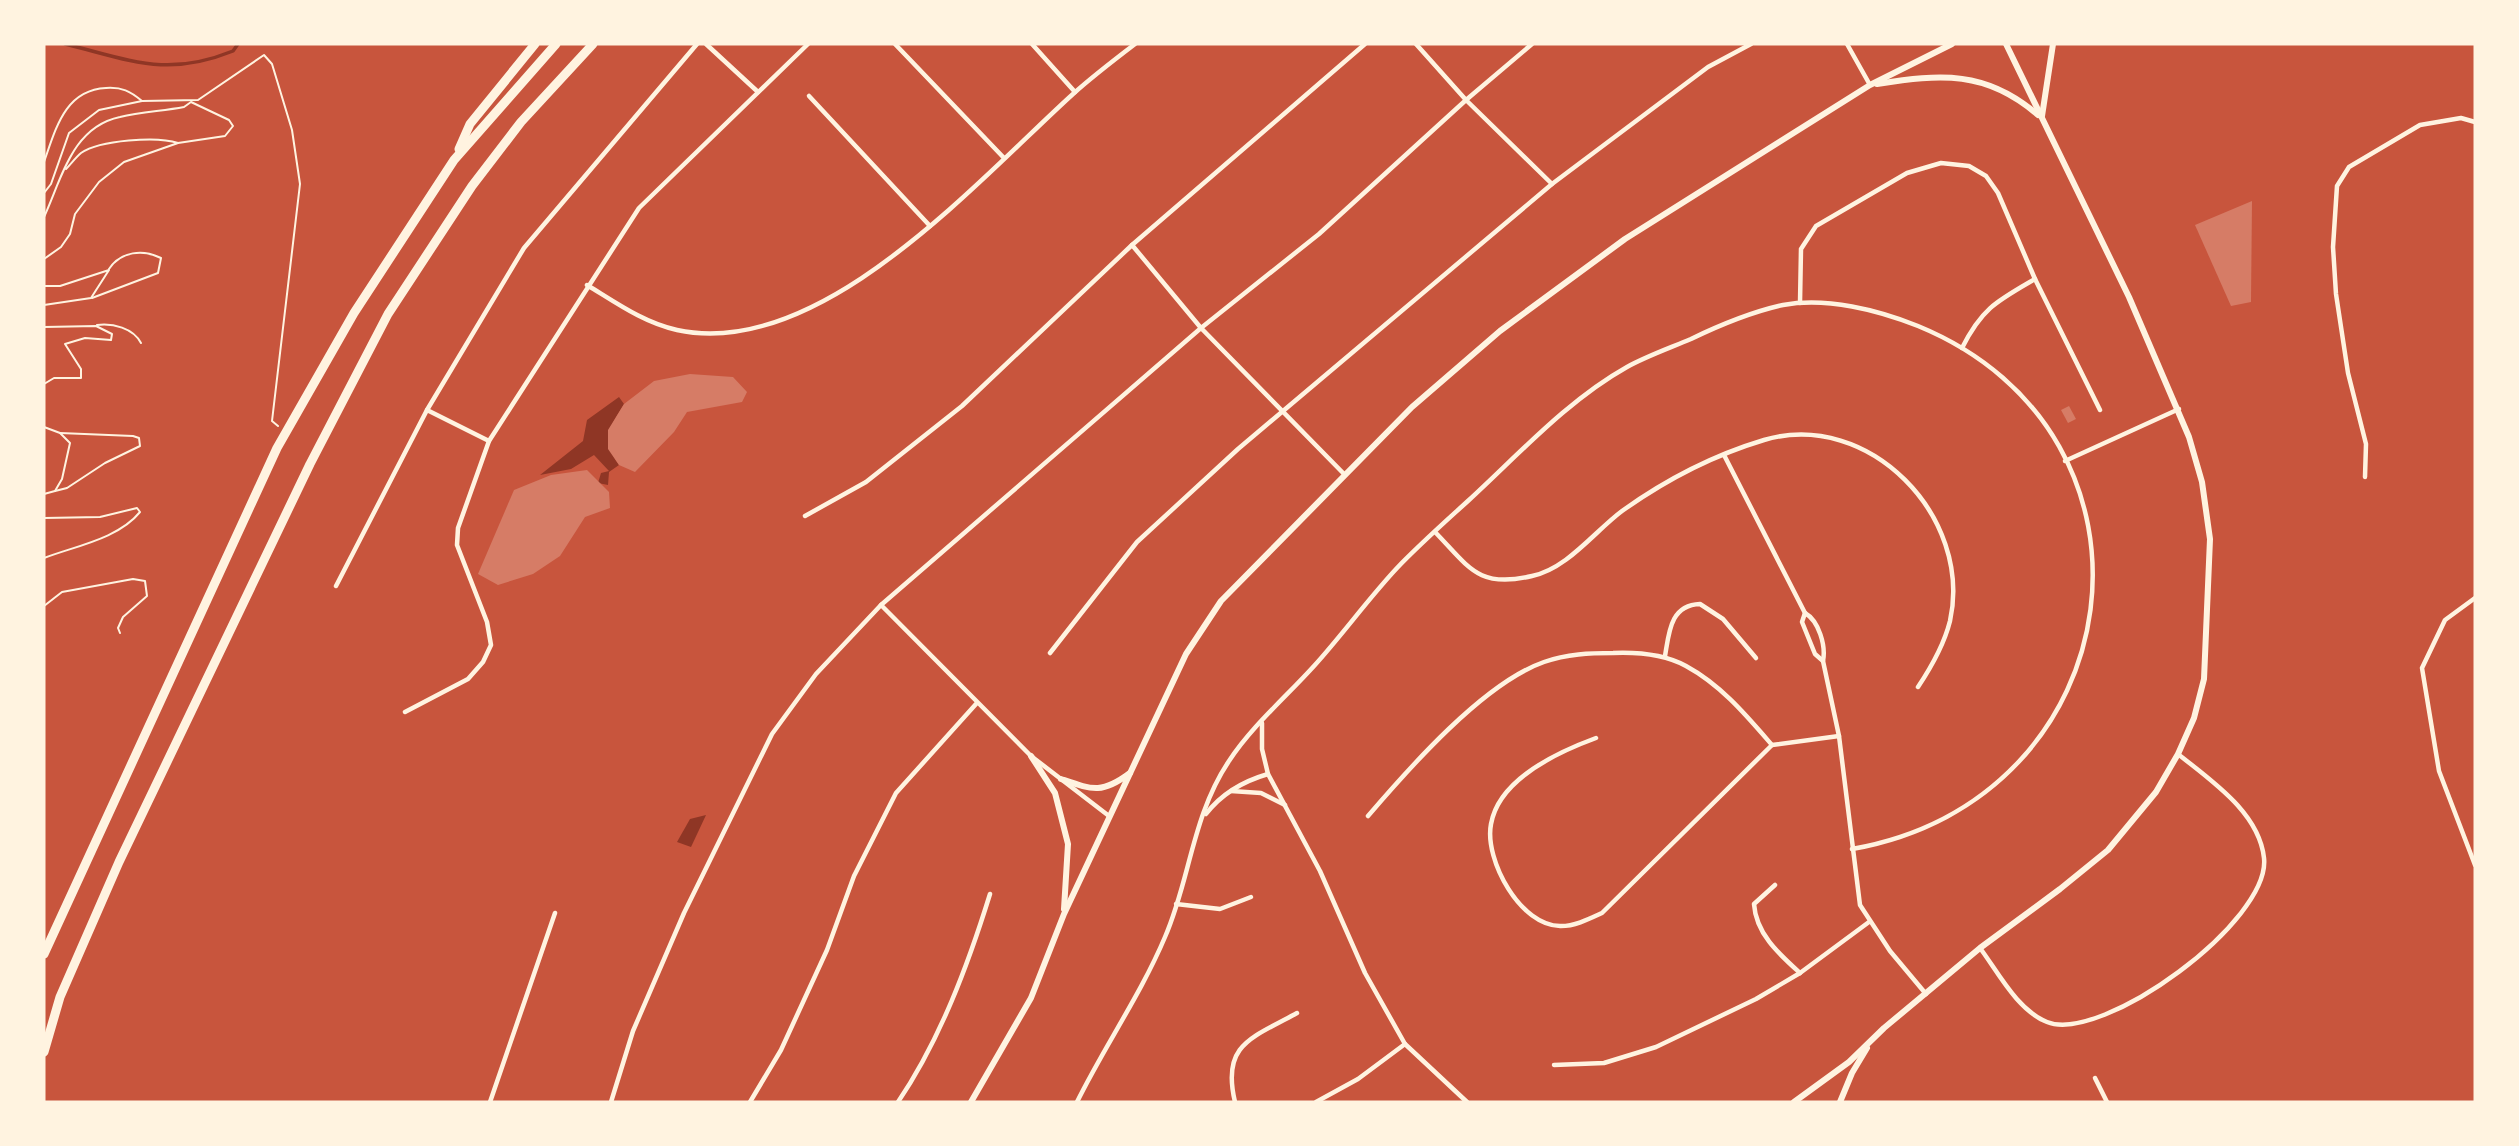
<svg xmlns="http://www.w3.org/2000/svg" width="2519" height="1146" font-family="Jost,sans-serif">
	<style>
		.water { fill: #8f3625 }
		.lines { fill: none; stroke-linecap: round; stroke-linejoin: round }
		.stream { stroke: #8f3625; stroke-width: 3.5 }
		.building { fill: #d67c66 }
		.path { stroke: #fff3e0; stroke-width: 2 }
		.minor { stroke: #fff3e0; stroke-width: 4.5 }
		.tertiary { stroke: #fff3e0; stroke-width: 6 }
		.motorway { stroke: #fff3e0; stroke-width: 9 }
	</style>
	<rect width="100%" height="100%" fill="#c8553d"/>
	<g class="water">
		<path d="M619 397 624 404C609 429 601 438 619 465L609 472 608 485 598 483 601 473 609 471 594 455 571 469 540 475 583 441 587 420Z"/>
		<path d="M706 815 691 847 677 842 690 819Z"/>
	</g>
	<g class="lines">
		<path class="stream" d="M65 44C131 60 166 78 233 51L238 44"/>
	</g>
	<g class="building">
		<path d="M2252 201 2251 302 2231 306 2195 225Z"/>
		<path d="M690 374 733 377 747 392 742 402 687 412 674 432 635 472 619 465 608 449V430L624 404 654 381Z"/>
		<path d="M2069 406 2076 419 2068 423 2061 410Z"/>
		<path d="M587 470 609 492 610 508 585 517 560 556 533 574 498 585 478 574 514 490 551 475Z"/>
	</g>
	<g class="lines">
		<g class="path">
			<path d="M44 162C56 128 65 90 106 88 122 87 130 91 142 101"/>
			<path d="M44 193 51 184 69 133 99 110 142 101 198 100 264 55 272 64 292 130 300 184 272 421 278 426"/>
			<path d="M44 217C62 178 72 127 120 117 141 112 163 111 184 107L191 102 229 120 233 126 225 136 178 143"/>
			<path d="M44 259 61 247 70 234 75 214 99 182 124 162 178 143C157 136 100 140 81 153 76 157 71 164 66 169"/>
			<path d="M44 286H60L109 270 91 298 44 305"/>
			<path d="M92 298 158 273 161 258C143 249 121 251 109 269"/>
			<path d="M97 325C113 323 133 328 141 343"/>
			<path d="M44 327 96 326 112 334 111 340 85 338 65 344 81 369V378H54L44 384"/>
			<path d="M44 427 60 433 70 443 62 479 55 491 44 494"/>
			<path d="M55 491 67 488 105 463 140 446 139 438 133 436 60 433"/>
			<path d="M44 518 100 517 137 508 140 512C118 539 75 546 44 558"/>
			<path d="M44 606 62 592 133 579 145 581 147 596 123 617 118 628 120 633"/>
		</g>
		<g class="minor">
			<path d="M706 44 758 92"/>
			<path d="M895 44 1004 158"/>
			<path d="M1032 44 1075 92"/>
			<path d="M1416 44 1466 100 1552 184"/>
			<path d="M1847 44 1870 85"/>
			<path d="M809 96 930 226"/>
			<path d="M1132 245 1201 328 1345 475"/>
			<path d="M587 285C615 302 644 323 677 330 820 361 978 180 1073 94 1093 76 1114 60 1135 44"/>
			<path d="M1800 303 1801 249 1816 226 1907 173 1941 163 1969 166 1986 176 1998 193 2035 279 2100 410"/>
			<path d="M1962 348C1982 308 1997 301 2035 279"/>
			<path d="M427 410 489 441"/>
			<path d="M1724 455 1805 613C1819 621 1826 646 1823 661L1839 736 1860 905 1890 951 1926 994"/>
			<path d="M2065 461 2179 409"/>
			<path d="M2365 477 2366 444 2348 373 2336 294 2333 247 2337 186 2349 167 2420 125 2461 118 2475 122"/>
			<path d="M805 516 866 482 962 406 1132 245 1365 44"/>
			<path d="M1435 532C1469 567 1478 589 1532 576 1567 569 1595 531 1622 511 1664 481 1714 455 1764 440 1869 409 1973 517 1950 621 1944 645 1932 666 1918 687"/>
			<path d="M336 586 427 410 524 248 697 44"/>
			<path d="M2475 598 2445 620 2422 668 2439 771 2475 865"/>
			<path d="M881 605 1031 756 1109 816"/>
			<path d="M1805 613 1802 622 1815 654 1823 661"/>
			<path d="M1050 653 1137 542 1238 449 1552 184 1708 67 1751 44"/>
			<path d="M1665 656C1669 633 1670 605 1700 604L1723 619 1756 658"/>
			<path d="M405 712 468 679 483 662 491 645 487 622 457 545 458 528 489 441 639 208 808 44"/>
			<path d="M1262 723V749L1268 774 1320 871 1365 973 1405 1044 1467 1102"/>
			<path d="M1596 738C1558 752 1499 779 1491 824 1484 860 1521 927 1561 926 1575 926 1589 919 1602 913L1772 745 1839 736"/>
			<path d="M1231 791 1261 793 1285 805"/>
			<path d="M1206 814C1222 793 1244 781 1268 774"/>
			<path d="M1368 816C1410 767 1484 683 1544 662 1567 654 1590 653 1613 653 1638 652 1664 654 1686 666 1721 685 1746 715 1772 745"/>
			<path d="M1775 885 1754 904C1756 934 1779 954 1800 973"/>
			<path d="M1176 904 1220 909 1251 897"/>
			<path d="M1980 948C1998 972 2017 1010 2047 1022 2102 1044 2271 921 2264 858 2259 812 2210 780 2178 754"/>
			<path d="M1554 1065 1604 1063 1656 1047 1756 999 1800 973 1869 922"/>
			<path d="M2095 1078 2107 1102"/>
			<path d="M490 1102 555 913"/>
			<path d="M611 1102 633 1031 684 913 772 734 816 674 881 605 1201 328 1319 234 1466 100 1532 44"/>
			<path d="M750 1102 781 1050 827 950 854 876 896 793 976 704"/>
			<path d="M898 1102C940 1040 968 965 990 894"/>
			<path d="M1077 1102C1104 1047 1141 994 1165 937 1190 880 1192 816 1229 761 1252 726 1286 697 1314 666 1343 634 1368 599 1397 568 1420 544 1445 522 1469 500 1519 454 1568 400 1627 367 1647 356 1670 348 1691 339 1720 325 1751 312 1783 305 1827 297 1878 310 1918 326 2183 435 2135 799 1852 849"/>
			<path d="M1235 1102C1221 1044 1252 1038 1297 1013"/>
			<path d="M1316 1102 1358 1079 1405 1044"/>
		</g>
		<g class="tertiary">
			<path d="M1877 84C1941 74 1986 70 2038 115"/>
			<path d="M2042 116 2053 44"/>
			<path d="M1031 756 1055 793 1068 844 1064 909"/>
			<path d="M1061 779C1093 790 1102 794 1130 773"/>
			<path d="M971 1102 1031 998 1064 914 1186 654 1221 601 1412 407 1500 331 1625 239 1870 85 1952 44"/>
			<path d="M1794 1102 1849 1062 1884 1028 1980 948 2060 889 2108 850 2156 792 2178 754 2194 718 2204 679 2210 539 2202 482 2189 437 2129 297 2006 44"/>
			<path d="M1840 1102 1852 1073 1867 1048"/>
		</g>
		<g class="motorway">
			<path d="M459 149 470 124 535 44"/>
			<path d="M44 954 277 448 354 313 454 160 556 44"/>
			<path d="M44 1052 60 997 119 862 310 464 388 314 472 186 521 122 593 44"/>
		</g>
	</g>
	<rect width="2519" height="1146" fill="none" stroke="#fff3e0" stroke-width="91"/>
</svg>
